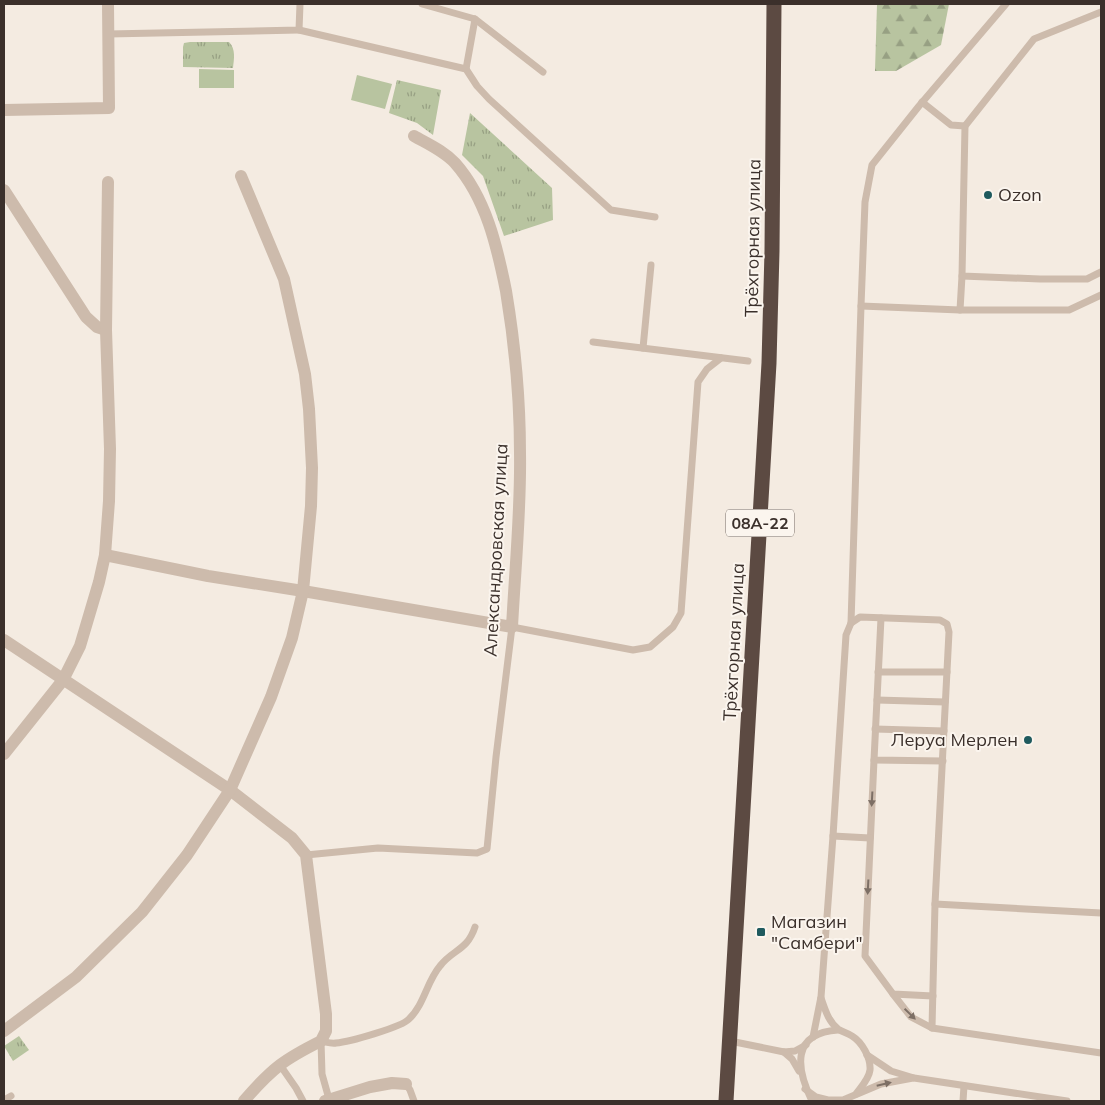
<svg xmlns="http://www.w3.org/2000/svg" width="1105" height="1105" font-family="Mulish,sans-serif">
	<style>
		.grass { fill: url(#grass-tufts) }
		.forest { fill: url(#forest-firs) }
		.pitch { fill: #b8c4a0 }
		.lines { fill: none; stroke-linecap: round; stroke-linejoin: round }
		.lane { stroke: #cdbbac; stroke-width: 7 }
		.street { stroke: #cdbbac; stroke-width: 12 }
		.highway { stroke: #5c4a42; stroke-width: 15 }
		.oneway { fill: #7d6f65 }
		.poi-dot { fill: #1f5a5e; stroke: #fbf5ee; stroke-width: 2 }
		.labels { text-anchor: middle; stroke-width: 4; stroke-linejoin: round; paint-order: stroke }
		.shield { fill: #fbf5ee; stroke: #756b66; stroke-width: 1 }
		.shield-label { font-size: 16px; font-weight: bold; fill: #3b302b }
		.poi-label { font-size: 18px; fill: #3b302b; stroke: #fbf5ee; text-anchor: start }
		.street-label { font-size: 18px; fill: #3b302b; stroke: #fbf5ee }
	</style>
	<defs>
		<pattern id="grass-tufts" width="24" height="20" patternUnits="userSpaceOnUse" patternTransform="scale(1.25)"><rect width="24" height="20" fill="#b8c4a0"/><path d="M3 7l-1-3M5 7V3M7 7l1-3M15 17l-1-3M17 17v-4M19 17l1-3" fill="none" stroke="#97a083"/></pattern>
		<pattern id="forest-firs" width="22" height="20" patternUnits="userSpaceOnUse" patternTransform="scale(1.25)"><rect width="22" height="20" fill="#b8c4a0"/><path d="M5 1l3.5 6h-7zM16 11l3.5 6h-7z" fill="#97a083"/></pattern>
	</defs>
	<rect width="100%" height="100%" fill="#f4ebe1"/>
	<g class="grass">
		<path d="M190 42H229C236 49 234 59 233 68L183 67V47L184 43Z"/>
		<path d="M397 80 441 90 433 135 417 123 389 113Z"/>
		<path d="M470 113 552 188 553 220 504 236 483 176 462 155Z"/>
		<path d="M19 1036 29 1050 13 1061 4 1046Z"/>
	</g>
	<path class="forest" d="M877 4H949L941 45 896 71H875Z"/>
	<g class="pitch">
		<path d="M199 69 234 70V88H199Z"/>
		<path d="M357 75 392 84 385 109 351 100Z"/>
	</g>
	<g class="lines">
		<g class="lane">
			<path d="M422 4 475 19 466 69"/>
			<path d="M1101 12 1034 39 965 126 962 276 1040 279H1087L1101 272"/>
			<path d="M475 19 543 72"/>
			<path d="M299 30 466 69 477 86 489 99 611 210 655 217"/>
			<path d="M108 34 299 30 300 4"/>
			<path d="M922 102 951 125 965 126"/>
			<path d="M861 306 960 310 962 276"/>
			<path d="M960 310H1069L1101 295"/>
			<path d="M593 342 748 361"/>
			<path d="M643 348 651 265"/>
			<path d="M881 618 874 760 943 761"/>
			<path d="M851 623 861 306 865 202 872 165 919 106 1006 4"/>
			<path d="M878 672H947"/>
			<path d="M877 700 945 702"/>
			<path d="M875 729 944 731"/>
			<path d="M874 760 865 956 893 994 933 996"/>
			<path d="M833 836 870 838"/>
			<path d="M306 855 378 848 477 853 487 849 496 757 512 627 633 650 650 647 673 627 681 613 698 382 707 369 721 358"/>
			<path d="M935 904 1101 913"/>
			<path d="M893 994 911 1017 932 1028 1101 1053"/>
			<path d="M821 998C825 1009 828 1021 838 1029 842 1032 848 1033 852 1036 862 1042 871 1058 870 1070 869 1079 861 1087 856 1094"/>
			<path d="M813 1037 821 997 833 836 846 635 851 623 860 617 940 620 947 624 949 632 935 904 932 1028"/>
			<path d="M730 1041 784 1052 795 1051 806 1045"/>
			<path d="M784 1052 792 1059 799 1071"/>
			<path d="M867 1055 891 1071 914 1078 1067 1101"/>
			<path d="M280 1065 296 1088 303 1101"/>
			<path d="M406 1084 410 1090 414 1101"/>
			<path d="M805 1089 816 1097 828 1100H843L881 1084 913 1078"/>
			<path d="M329 1099 322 1074 321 1041C326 1042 332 1044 336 1043 349 1042 402 1027 409 1019 424 1005 427 981 440 966 453 949 467 951 475 927"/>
			<path d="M4 1100 11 1096"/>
			<path d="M812 1101C796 1068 791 1033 838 1030"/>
			<path d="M963 1101 964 1086"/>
		</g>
		<g class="street">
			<path d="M4 110 109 108 108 4"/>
			<path d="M4 190 86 317 97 327 106 330"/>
			<path d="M105 555 208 576 303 591 512 627C515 569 521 511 520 453 520 399 515 345 506 291 497 246 486 198 455 163 444 151 428 144 414 136"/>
			<path d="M4 640 230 790 292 838 306 855 326 1014V1031L321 1041C307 1048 293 1055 280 1065 267 1075 255 1088 244 1101"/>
			<path d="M4 754 63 680 80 646 99 582 105 555 109 501 110 449 106 330 108 182"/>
			<path d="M4 1031 76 977 142 912 187 855 230 790 271 697 292 638 303 591 311 506 312 468 309 409 305 374 284 279 241 176"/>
			<path d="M325 1101 370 1087 392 1083 406 1084"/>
		</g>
		<path class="highway" d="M726 1101 769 363 772 251 774 4"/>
	</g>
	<defs><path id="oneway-solid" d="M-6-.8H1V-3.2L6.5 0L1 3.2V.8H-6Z" transform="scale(1.25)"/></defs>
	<g class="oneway">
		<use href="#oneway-solid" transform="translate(872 799) rotate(93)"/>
		<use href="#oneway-solid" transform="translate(868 887) rotate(93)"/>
		<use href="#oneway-solid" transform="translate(910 1014) rotate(44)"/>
		<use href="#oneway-solid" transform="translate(884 1084) rotate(-13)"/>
	</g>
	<g class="poi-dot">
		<circle cx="988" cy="195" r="5"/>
		<circle cx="1028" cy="740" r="5"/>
		<rect x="756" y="927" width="10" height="10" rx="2.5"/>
	</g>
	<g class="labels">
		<rect class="shield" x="726" y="509.5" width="68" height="27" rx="4"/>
		<g class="shield-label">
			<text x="760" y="529">08А-22</text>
		</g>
		<g class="poi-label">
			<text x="998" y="201">Ozon</text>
			<text x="1018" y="746" text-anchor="end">Леруа Мерлен</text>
			<text x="771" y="928">Магазин<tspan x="771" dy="21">"Самбери"</tspan></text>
		</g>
		<g class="street-label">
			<text transform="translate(753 238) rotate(-89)" y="6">Трёхгорная улица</text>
			<text transform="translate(496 550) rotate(-87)" y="6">Александровская улица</text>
			<text transform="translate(734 642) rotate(-87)" y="6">Трёхгорная улица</text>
		</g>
	</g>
	<rect width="1105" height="1105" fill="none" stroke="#3b302b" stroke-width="10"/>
</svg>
